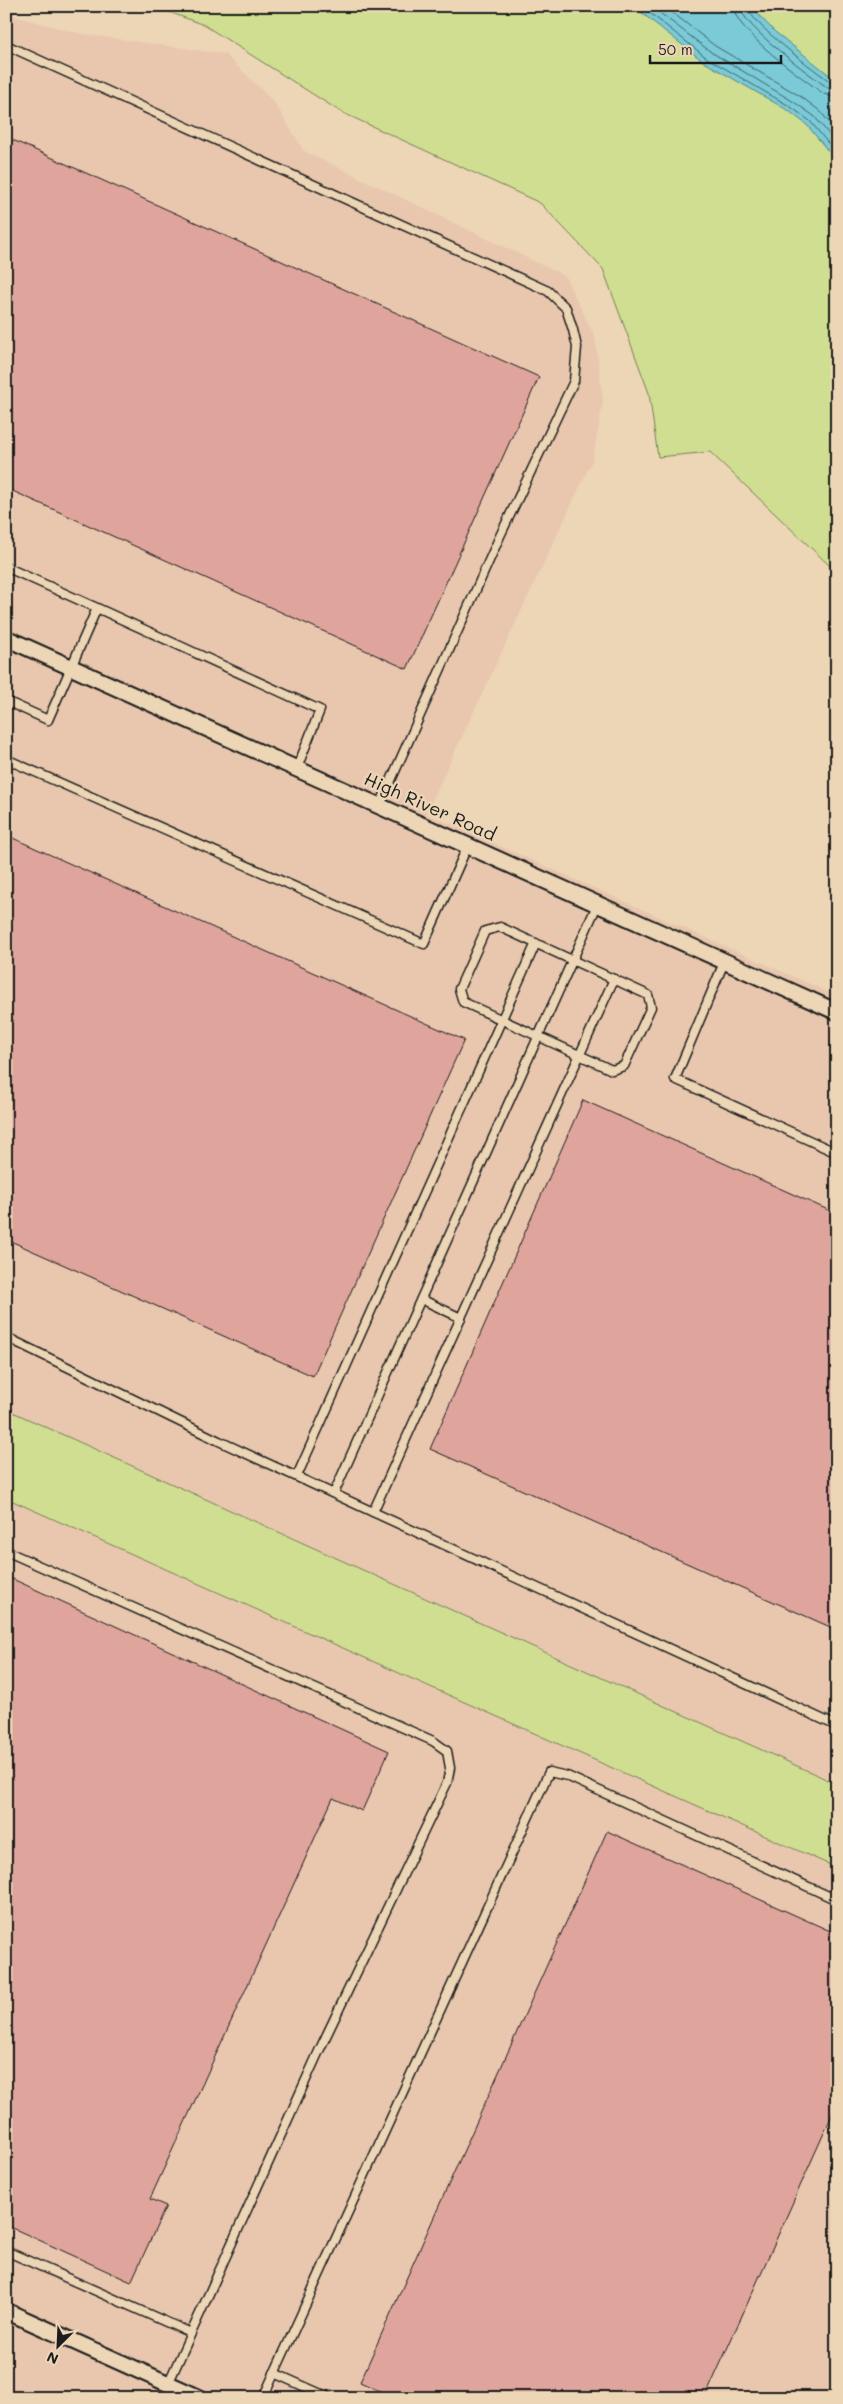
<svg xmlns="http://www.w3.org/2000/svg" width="843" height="2404" font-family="Mali,sans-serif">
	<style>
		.built { fill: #e9c7ae }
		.green { fill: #d0de91; stroke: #767d56 }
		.water { fill: #7acad7; stroke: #54848c }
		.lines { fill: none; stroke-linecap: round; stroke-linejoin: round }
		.shore { stroke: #426267; stroke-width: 1 }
		.building { fill: #dfa59d; stroke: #1c1c1c }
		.lane-casing { stroke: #1c1c1c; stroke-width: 11 }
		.street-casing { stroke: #1c1c1c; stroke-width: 19 }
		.lane { stroke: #edd6b6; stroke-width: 8 }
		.street { stroke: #edd6b6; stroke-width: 15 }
		.labels { text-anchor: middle; stroke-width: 4.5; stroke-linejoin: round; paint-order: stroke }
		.street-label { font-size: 18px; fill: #1c1c1c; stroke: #edd6b6 }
	</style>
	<rect width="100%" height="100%" fill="#edd6b6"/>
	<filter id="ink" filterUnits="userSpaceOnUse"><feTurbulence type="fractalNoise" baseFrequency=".02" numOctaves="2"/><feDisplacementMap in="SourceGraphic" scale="10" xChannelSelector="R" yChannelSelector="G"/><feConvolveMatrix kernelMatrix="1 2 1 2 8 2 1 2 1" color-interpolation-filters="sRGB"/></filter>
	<g filter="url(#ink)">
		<g class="built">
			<path d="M6 14 82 34 225 54 274 102 304 151 565 276 595 337 603 401 593 459 426 813 837 996V1784L6 1409Z"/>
			<path d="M6 1498 837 1868V2398H6Z"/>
		</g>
		<g class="green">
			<path d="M153 6H837V576L829 565 710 452 658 457 649 393 603 269 540 203 341 112 204 25Z"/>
			<path d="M6 1409 837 1784V1868L6 1498Z"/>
		</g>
		<path class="water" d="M633 6H750L774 31 837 81V162L807 125 789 111 704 62Z"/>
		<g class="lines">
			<g class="shore">
				<path d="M641 6 707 58 791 107 810 121 837 154"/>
				<path d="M651 6 711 52 794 102 814 116 837 144"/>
				<path d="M664 6 715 46 800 96 820 111 837 132"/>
				<path d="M733 6C734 31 804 79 824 94L837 98"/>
				<path d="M740 6C741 26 811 75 828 88L837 90"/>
				<path d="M747 6C749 23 816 71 832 83L837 84"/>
			</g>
		</g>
		<g class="building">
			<path d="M6 137 539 377 407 669 6 488Z"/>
			<path d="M6 835 464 1040 313 1376 6 1239Z"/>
			<path d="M583 1100 837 1214V1630L430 1449Z"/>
			<path d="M6 1576 389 1751 362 1811 333 1798 150 2199 166 2206 131 2282 6 2225Z"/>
			<path d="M607 1831 837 1934V2104L705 2398H395L360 2382Z"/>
		</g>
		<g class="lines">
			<g class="lane-casing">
				<g id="lane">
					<path d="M6 45 548 291 566 308 573 330 577 347 574 381 500 536 380 805"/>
					<path d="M6 567 97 608"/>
					<path d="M6 701 48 720 97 608 320 710 297 768"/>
					<path d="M6 759 424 944 468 845"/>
					<path d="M500 927 648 995 651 1007 624 1066 612 1070 463 1002 459 989 485 931Z"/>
					<path d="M725 960 675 1079 837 1153"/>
					<path d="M421 1299 461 1318"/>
					<path d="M6 1337 219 1441 837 1726"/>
					<path d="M297 1476 536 943"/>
					<path d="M334 1493 598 903"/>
					<path d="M373 1512 614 979"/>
					<path d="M6 1551 433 1741 447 1751 450 1768 447 1783 319 2051 168 2384"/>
					<path d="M6 2251 191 2333"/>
					<path d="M274 2373 330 2398"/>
					<path d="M263 2398 549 1772 567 1776 837 1900"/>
				</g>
			</g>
			<g class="street-casing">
				<g id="street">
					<path d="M6 638 837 1012"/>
					<path d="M6 2311 200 2398"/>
				</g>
			</g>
			<use href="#lane" class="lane"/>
			<use href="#street" class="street"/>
		</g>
	</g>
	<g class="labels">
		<g class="street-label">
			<text transform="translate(430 807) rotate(24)" y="6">High River Road</text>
		</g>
	</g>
	<rect width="843" height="2404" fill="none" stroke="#edd6b6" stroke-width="25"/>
	<rect x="12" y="12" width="818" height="2379" fill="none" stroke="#1c1c1c" stroke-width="2" filter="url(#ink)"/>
	<g transform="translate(58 2346) rotate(204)" stroke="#edd6b6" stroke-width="4" paint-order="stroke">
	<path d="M0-4L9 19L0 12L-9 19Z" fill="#1c1c1c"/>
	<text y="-8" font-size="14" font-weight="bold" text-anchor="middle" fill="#1c1c1c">N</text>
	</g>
	<path d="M650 55v8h131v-8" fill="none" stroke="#1c1c1c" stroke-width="2.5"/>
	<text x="658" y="55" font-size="15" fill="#1c1c1c" stroke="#edd6b6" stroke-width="4" paint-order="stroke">50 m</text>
</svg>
